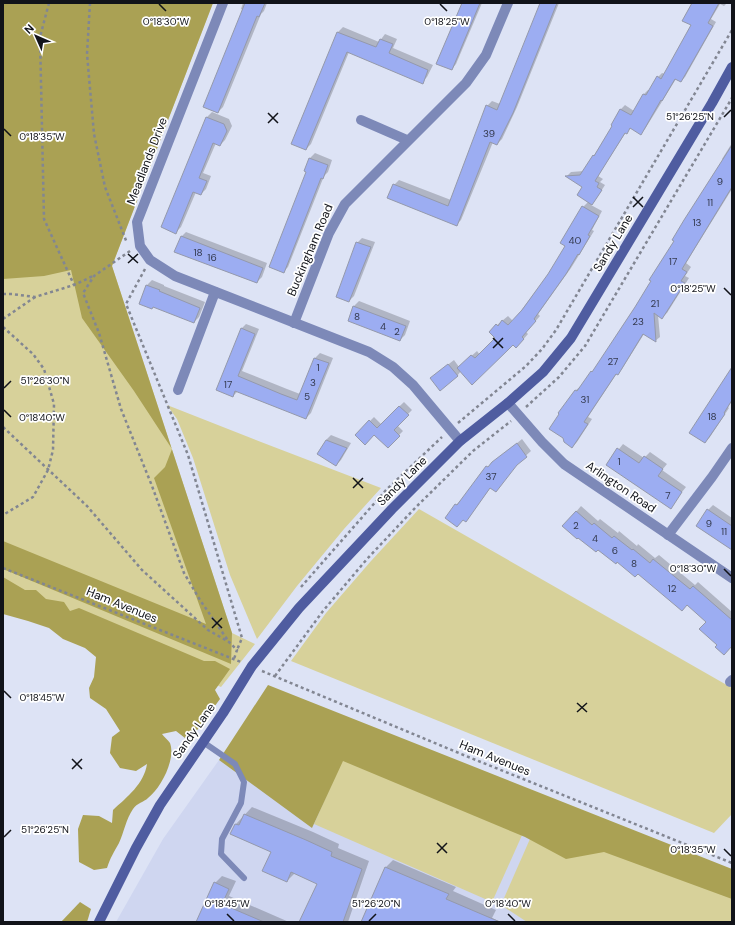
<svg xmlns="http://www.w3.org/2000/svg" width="735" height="925" font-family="'DM Sans',sans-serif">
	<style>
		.built { fill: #cfd6f0 }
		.green { fill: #d7d19a }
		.forest { fill: #aaa154 }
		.shadow { fill: #0003 }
		.building { fill: #9cadf2; stroke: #9499ab }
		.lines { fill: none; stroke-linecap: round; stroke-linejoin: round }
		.path { stroke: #828692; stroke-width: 2.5; stroke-dasharray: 3 3; stroke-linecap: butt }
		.lane { stroke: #7d89b8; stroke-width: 6 }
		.street { stroke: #7d89b8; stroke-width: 10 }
		.secondary { stroke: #4f5ca0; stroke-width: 10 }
		.ticks { fill: none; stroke: #111319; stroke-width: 1.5 }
		.labels { text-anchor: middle; stroke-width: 3.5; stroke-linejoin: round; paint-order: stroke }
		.number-label { font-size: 10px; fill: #343a4f }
		.street-label { font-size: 12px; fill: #111319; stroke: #fff }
		.ticks-label { font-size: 10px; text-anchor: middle; fill: #111319; stroke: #fff; stroke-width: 3.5; stroke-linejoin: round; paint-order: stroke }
	</style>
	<rect width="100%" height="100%" fill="#dde3f5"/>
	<path class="built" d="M276 691 732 922H116L163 839 219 760 229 764Z"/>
	<g class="green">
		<path d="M3 3H213L112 266 232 633 255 644 221 687 3 595Z"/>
		<path d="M167 405 261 442 381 488 344 529 297 586 257 639 230 575 193 458 177 419Z"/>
		<path d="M419 509 732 688V814L714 833 291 661 326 613 371 561Z"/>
		<path d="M345 754 523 833 492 902 314 824Z"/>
		<path d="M565 828 732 894V922H527L501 905 533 832Z"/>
	</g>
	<g class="forest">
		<path d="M3 3H213L112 266 232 633 231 664 3 569V541L206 624 154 478 165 467 172 449 134 391 82 318 71 270 44 276 3 279Z"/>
		<path d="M3 577 25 590H36L46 599 64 602 70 611 79 608 204 661H215L230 669 215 690 220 699 195 733 185 738 176 731 162 734C164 737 168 740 170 743 176 759 161 788 148 798 144 802 137 803 133 809 126 819 124 832 119 843 114 852 110 858 107 868L94 870 79 862 78 829 83 815 99 816 112 823 113 810C127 797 144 784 147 764L136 771 120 768 110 753 112 737 120 731 106 709 90 698 89 688 94 677 96 657 85 648 63 639 49 628 28 621 3 614Z"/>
		<path d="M268 685 732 869V899L604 852 566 859 525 837 343 761 312 828 219 760Z"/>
		<path d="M80 902 91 909 87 922H61Z"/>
	</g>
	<g class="shadow">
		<path d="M243 3H267L264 11 261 14 223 107 218 112 244 10 241 9Z"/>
		<path d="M463 3H482L456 64 452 69Z"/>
		<path d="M541 3H559L517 107 502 139 497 144 493 142 461 220 456 225 394 185 399 180 451 200 487 106 492 101 500 104Z"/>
		<path d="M692 3H727L724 6 720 4 711 19 716 22 685 77 681 81 676 79 645 129 641 133 631 128 626 132 598 176 603 179 600 182 605 185 596 199 591 205 602 211 592 230 594 231 571 268 538 314 540 316 526 332 528 334 521 342 513 344 461 371 457 376 437 373 454 360 459 367 477 351 480 355 497 338V325L508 316 513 321 549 274 566 246 583 207 589 201 584 186 567 176 571 172 584 171 613 126 620 110 625 105 634 111 644 94 648 90 650 91 658 77 662 73 665 74 692 25 683 20Z"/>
		<path d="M343 27 379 42 385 34 397 39 393 48 433 65 427 77 422 82 349 52 311 144 306 149 293 143 338 32Z"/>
		<path d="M212 112 229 119 232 126 225 140 220 145 216 143 203 173 211 176 206 189 201 194 196 192 181 227 176 232 162 227 207 117Z"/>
		<path d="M732 143V189L686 263 691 267 685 276 689 278 667 313 662 317 658 315 660 337 655 341 644 334 622 369 617 373 588 417 592 419 577 442 572 447 561 414 559 413 576 390 581 386 596 367 636 308 723 160 722 159Z"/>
		<path d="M315 153 332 160 328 172 324 176 288 267 283 272 307 172 305 170 310 158Z"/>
		<path d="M186 232 267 263 262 277 257 282 181 237Z"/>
		<path d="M362 238 375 242 354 296 349 301 357 243Z"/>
		<path d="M152 280 164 285V286L205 302 199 317 194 322 154 306 140 303 147 285Z"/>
		<path d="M359 301 410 321 405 335 400 340 349 320 354 306Z"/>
		<path d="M246 324 259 329 242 371 287 389 300 394 315 358 320 353 333 358 311 413 306 418 238 391 233 396 241 329Z"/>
		<path d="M732 369V401L728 407 729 408 710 437 705 442Z"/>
		<path d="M404 402 412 410 397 425 403 431 388 446 374 434 356 435 374 417 381 424Z"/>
		<path d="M331 435 351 443 341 460 336 465 326 440Z"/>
		<path d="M522 439 531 451 491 487 466 521 456 505 461 500H462L492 462 493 463Z"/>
		<path d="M623 444 644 458 650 452 667 464 662 470 686 487 670 507 607 464Z"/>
		<path d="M713 505 732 518V550L708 510Z"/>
		<path d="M581 506 598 521 600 519 618 533 619 531 637 546 638 544 655 558 659 555 695 585 698 582 732 612V645H718L707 621 687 604 638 572 617 561 564 526Z"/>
		<path d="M252 807 313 832 339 844 338 848 369 861 348 922H300L319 884 295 873 287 881 272 852 231 834 236 824Z"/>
		<path d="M393 860 456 887 453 891 496 910 492 918 501 922H362L386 867Z"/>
		<path d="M222 876 236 881 229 896 289 922H197L215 883Z"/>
	</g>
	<g class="building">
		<path d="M245 3H265L259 17 257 16 218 113 203 107Z"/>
		<path d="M462 3H480L452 70 436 64Z"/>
		<path d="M540 3H557L513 113 497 145 490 142 457 226 387 198 393 184 448 206 486 105 497 110Z"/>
		<path d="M692 3H719L708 23 713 26 681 82 675 79 662 101 661 100 641 135 630 128 627 134 625 133 595 181 599 183 597 187 602 190 592 205 577 195 582 187 565 176 580 175 593 155 594 156 612 126 611 125 620 109 631 115 643 94 646 95 657 76 661 79 691 25 682 21Z"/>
		<path d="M337 32 376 47 380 39 393 44 389 53 428 70 423 84 347 52 306 150 291 144Z"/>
		<path d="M206 117 224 124 227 131 220 146 213 143 199 178 207 181 201 195 193 192 176 234 161 227Z"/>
		<path d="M732 145V187L682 269 687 272 681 281 685 283 662 319 654 313 656 342 643 334 618 375 616 374 584 422 588 424 572 448 564 442 563 438 549 429 559 414 558 413 575 390 577 391 591 371 592 372 635 307 649 284 651 281 649 280 674 241 672 240 684 220Z"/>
		<path d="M309 158 328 165 323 179 321 178 284 273 269 267 306 172 304 171Z"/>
		<path d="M582 206 599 216 588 235 590 236 579 255 578 254 566 274 534 319 536 321 522 337 524 339 516 348 513 345 509 349 472 385 457 368 471 355 475 358 495 338 489 332 496 324 498 326 502 320 508 325 522 310 548 274 565 246 560 243Z"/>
		<path d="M181 236 263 268 257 283 174 252Z"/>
		<path d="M356 242 371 247 349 302 336 297Z"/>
		<path d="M146 285 160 290 159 291 200 308 194 323 153 307 152 309 139 304Z"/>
		<path d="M353 306 406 326 400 341 348 321Z"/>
		<path d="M241 328 255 334 238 376 281 394 297 400 314 358 329 363 306 419 235 391 233 397 216 390Z"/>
		<path d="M448 364 458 376 440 391 430 378Z"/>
		<path d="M732 367V400L724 413 725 414 705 443 689 433Z"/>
		<path d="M399 406 409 415 394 430 400 436 388 448 374 435 365 445 355 435 369 420 377 428Z"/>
		<path d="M326 440 347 448 336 466 317 454Z"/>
		<path d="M517 443 527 457 517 465 496 492 490 488 466 522 463 520 457 527 445 518 455 504 457 505 486 466 488 467 492 462Z"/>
		<path d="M617 448 639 463 644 456 663 469 658 476 682 492 671 509 606 465Z"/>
		<path d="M707 509 732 526V550L696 526Z"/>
		<path d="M576 511 592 525 594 523 612 538 614 536 632 550 633 549 650 563 653 559 690 589 693 586 732 620V646L724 655 715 647 717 645 699 629 706 622 687 605 682 611 638 574 635 577 617 562 616 564 598 550 596 552 578 538 577 539 562 526Z"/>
		<path d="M244 814 306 840 332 852 331 856 362 869 343 922H299L317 884 291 872 287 882 262 871 271 852 230 834 235 824 239 825Z"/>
		<path d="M385 867 449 894 446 899 500 922H361Z"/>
		<path d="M214 882 229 889 222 904 264 922H196Z"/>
	</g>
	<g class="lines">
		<g class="path">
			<path d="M49 3 40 37 44 219 74 285"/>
			<path d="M90 3 87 54 94 134 105 187 127 243"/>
			<path d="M130 251 94 276 83 293 99 333 121 409 152 486 184 573 200 600 229 642"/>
			<path d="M145 269 126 304 188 455 242 638 237 650"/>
			<path d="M3 294H12L35 297 74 285 93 276"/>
			<path d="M3 319 35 297"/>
			<path d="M3 327 33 354 44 369 54 404 53 450 48 470 33 497 3 515"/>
			<path d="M526 407 559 377 585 346 732 98"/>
			<path d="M458 423 526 366 542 349 556 330 732 30"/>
			<path d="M3 427 87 506 142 570 208 630 229 642 237 650 234 659"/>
			<path d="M3 568 241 662"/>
			<path d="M301 587 386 490 442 437"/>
			<path d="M262 671 466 756 732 863"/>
			<path d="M275 676 323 611 367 559 416 507 473 451 511 421"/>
		</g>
		<path class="lane" d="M203 742 235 764 244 782 241 803 222 839 221 854 244 878"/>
		<g class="street">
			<path d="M223 3 137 222 140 246 150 260 175 276 369 352 393 367 413 385 460 441"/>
			<path d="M361 120 407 140"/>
			<path d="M294 323 329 233 345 204 466 83 486 55 508 3"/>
			<path d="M178 390 215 292"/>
			<path d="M508 403 542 442 564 464 732 578"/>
			<path d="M668 535 712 477 732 448"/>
			<path d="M730 682 732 680"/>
		</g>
		<path class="secondary" d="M99 922 136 848 160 805 223 713 252 666 299 608 392 509 460 441 508 403 543 372 571 338 712 103 732 67"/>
	</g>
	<path class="ticks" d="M159 4 166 11M440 4 447 11M268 113 278 123M724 117 731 110M268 123 278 113M4 129 11 136M633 197 643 207M633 207 643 197M128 254 138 263M128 263 138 254M724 288 731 295M493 338 503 348M493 348 503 338M4 388 11 381M4 410 11 417M353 478 363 488M353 488 363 478M724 569 731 576M212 618 222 628M212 628 222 618M4 691 11 698M577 703 587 712M577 712 587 703M72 759 82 769M72 769 82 759M4 837 11 830M437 843 447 853M724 849 731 856M437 853 447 843M227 914 234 921M508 914 515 921M369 921 376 914"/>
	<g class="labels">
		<g class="number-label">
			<text x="489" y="137">39</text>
			<text x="720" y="185">9</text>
			<text x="710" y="206">11</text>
			<text x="697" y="226">13</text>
			<text x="575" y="244">40</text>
			<text x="198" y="256">18</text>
			<text x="212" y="261">16</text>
			<text x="673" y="265">17</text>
			<text x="655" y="307">21</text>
			<text x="357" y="320">8</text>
			<text x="638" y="325">23</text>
			<text x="383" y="330">4</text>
			<text x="397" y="335">2</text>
			<text x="613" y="365">27</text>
			<text x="318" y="371">1</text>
			<text x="313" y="386">3</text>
			<text x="228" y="388">17</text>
			<text x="307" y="400">5</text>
			<text x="585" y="403">31</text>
			<text x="712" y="420">18</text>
			<text x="619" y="465">1</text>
			<text x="491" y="480">37</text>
			<text x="668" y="499">7</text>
			<text x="709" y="527">9</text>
			<text x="576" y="529">2</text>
			<text x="724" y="535">11</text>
			<text x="595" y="542">4</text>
			<text x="615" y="554">6</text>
			<text x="634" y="567">8</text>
			<text x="672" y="592">12</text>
		</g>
		<g class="street-label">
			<text transform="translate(147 161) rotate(-69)" y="4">Meadlands Drive</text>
			<text transform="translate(613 243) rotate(-59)" y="4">Sandy Lane</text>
			<text transform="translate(310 250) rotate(-67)" y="4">Buckingham Road</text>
			<text transform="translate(402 481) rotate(-45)" y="4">Sandy Lane</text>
			<text transform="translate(621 487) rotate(34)" y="4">Arlington Road</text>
			<text transform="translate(122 605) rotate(22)" y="4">Ham Avenues</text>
			<text transform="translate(194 731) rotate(-55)" y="4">Sandy Lane</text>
			<text transform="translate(495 758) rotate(22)" y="4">Ham Avenues</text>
		</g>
	</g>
	<g class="ticks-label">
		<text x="166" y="25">0°18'30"W</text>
		<text x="447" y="25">0°18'25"W</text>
		<text x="690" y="120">51°26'25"N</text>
		<text x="42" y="140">0°18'35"W</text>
		<text x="693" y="292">0°18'25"W</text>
		<text x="45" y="384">51°26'30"N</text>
		<text x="42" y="421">0°18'40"W</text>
		<text x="693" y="572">0°18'30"W</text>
		<text x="42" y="701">0°18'45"W</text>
		<text x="45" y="833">51°26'25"N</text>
		<text x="693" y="853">0°18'35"W</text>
		<text x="376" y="907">51°26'20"N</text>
		<text x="227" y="907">0°18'45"W</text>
		<text x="508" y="907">0°18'40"W</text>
	</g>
	<rect width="735" height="925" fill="none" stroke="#111319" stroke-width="8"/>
	<g transform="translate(36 36) rotate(315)" stroke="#ffffff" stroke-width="3" paint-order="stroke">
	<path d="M0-3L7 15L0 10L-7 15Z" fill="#111319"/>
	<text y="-6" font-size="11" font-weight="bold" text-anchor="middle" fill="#111319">N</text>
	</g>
</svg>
